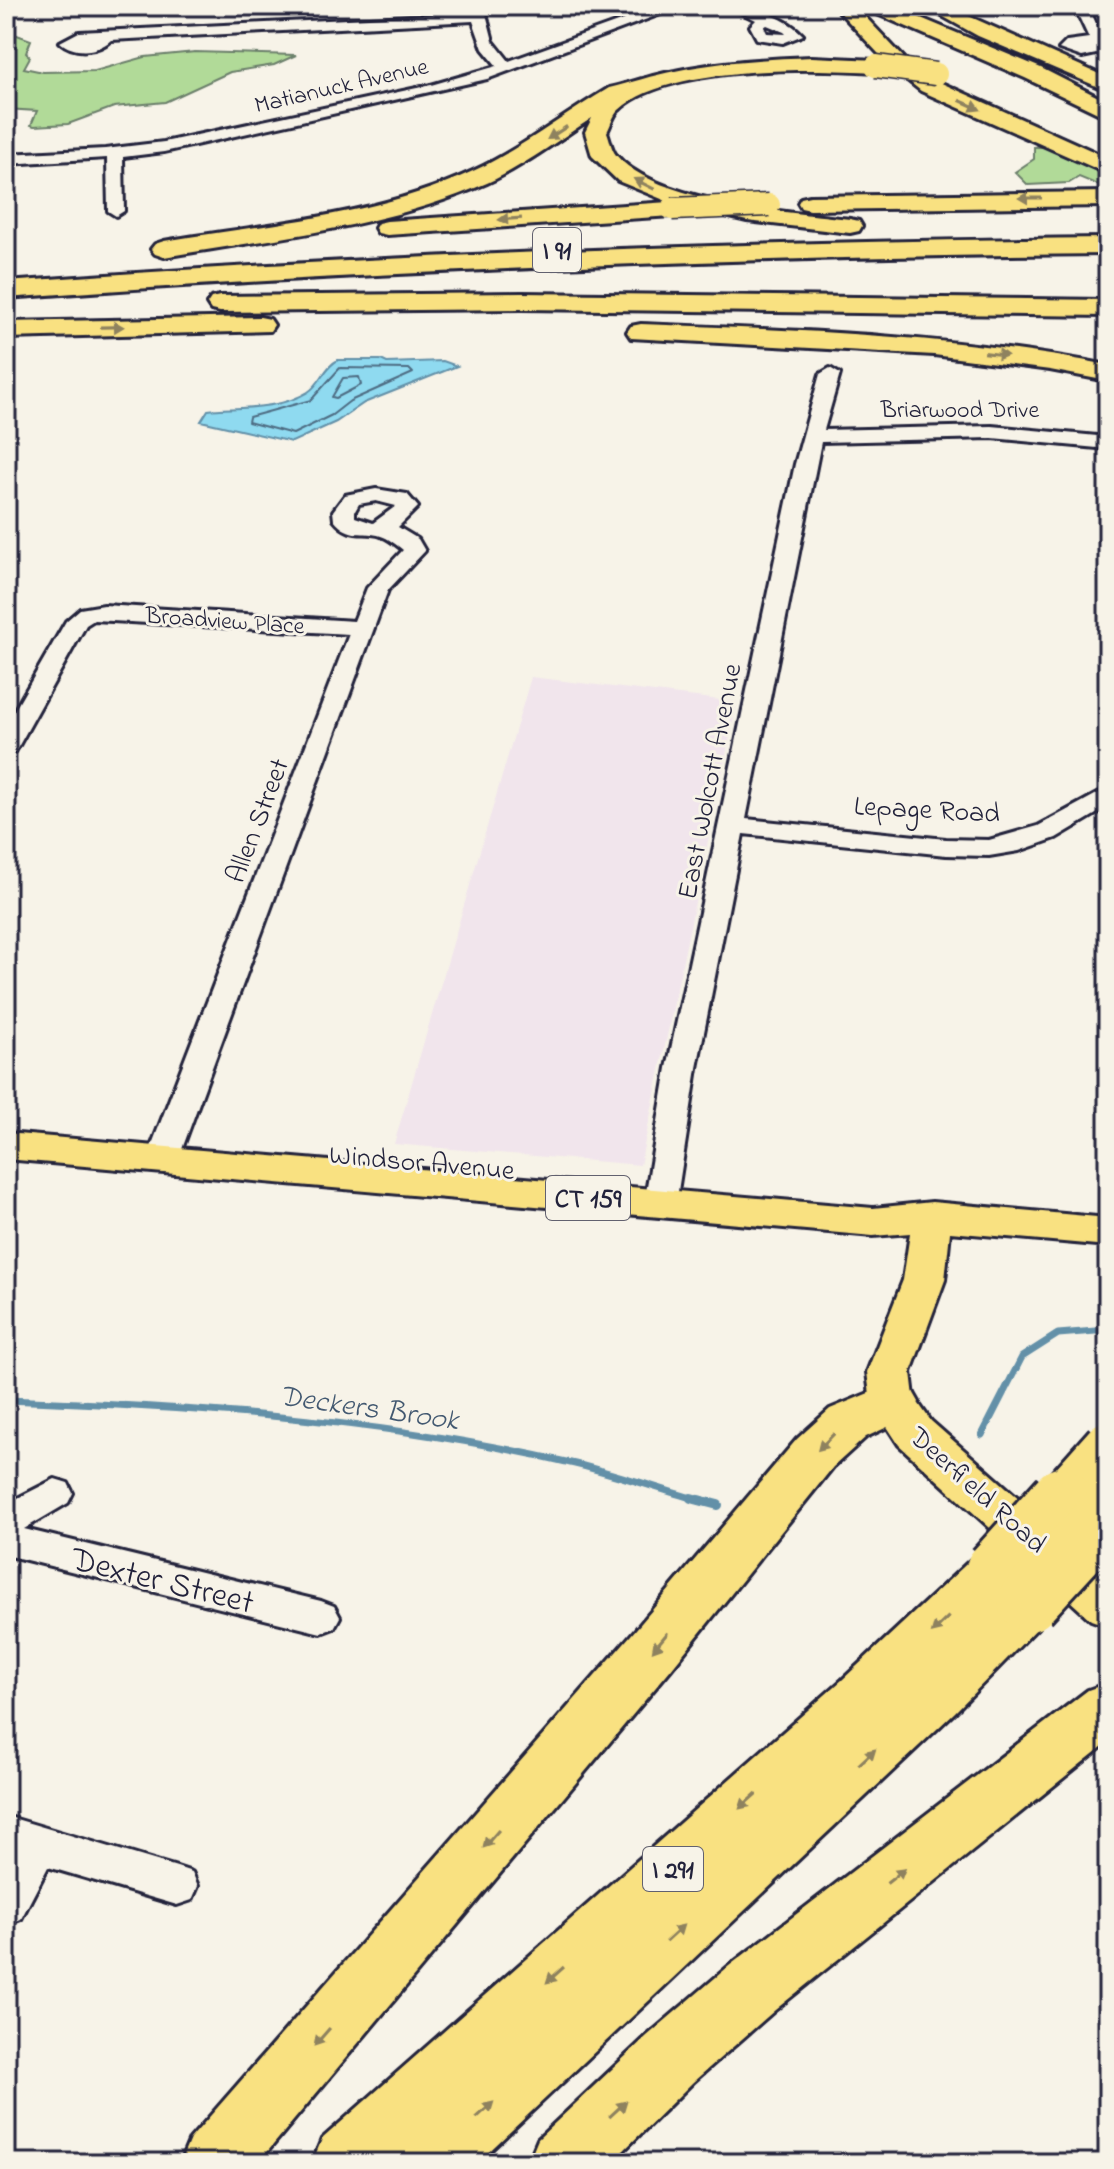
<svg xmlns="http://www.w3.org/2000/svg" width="1114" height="2169" font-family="'Indie Flower',sans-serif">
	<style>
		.built { fill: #f1e5ec }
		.green { fill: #b1da98; stroke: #6a7e6a; stroke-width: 2 }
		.water { fill: #8fdaf0; stroke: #6390a8; stroke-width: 2 }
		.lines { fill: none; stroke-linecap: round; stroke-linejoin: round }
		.shore { stroke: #4e6c83; stroke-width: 2 }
		.stream-far1 { stroke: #6390a8; stroke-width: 7 }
		.stream { stroke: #6390a8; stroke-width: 10 }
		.minor-casing { stroke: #22223b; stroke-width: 6 }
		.major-casing { stroke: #22223b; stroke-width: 6 }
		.highway-casing { stroke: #22223b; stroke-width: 6 }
		.minor { fill: #f7f3e8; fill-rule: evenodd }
		.major { fill: #f9e181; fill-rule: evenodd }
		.highway { fill: #f9e181; fill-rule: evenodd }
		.highway-bridge-far2-casing { stroke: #22223b; stroke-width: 25; stroke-linecap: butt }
		.highway-bridge-far1-casing { stroke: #22223b; stroke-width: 53; stroke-linecap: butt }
		.highway-bridge-casing { stroke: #22223b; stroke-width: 66; stroke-linecap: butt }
		.highway-bridge-far2 { stroke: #f9e181; stroke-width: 22 }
		.highway-bridge-far1 { stroke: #f9e181; stroke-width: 47 }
		.highway-bridge { stroke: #f9e181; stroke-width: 60 }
		.oneway { fill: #8e825e }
		.labels { text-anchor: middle; stroke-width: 6; stroke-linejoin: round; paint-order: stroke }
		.far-street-label { font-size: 24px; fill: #22223b; stroke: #f7f3e8 }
		.shield { fill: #f7f3e8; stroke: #62616f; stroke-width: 2 }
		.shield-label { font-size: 26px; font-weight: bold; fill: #22223b }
		.street-label { font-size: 28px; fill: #22223b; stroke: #f7f3e8 }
		.water-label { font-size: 30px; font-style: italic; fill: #435971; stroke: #f7f3e8 }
		.near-street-label { font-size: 34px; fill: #22223b; stroke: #f7f3e8 }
	</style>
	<rect width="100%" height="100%" fill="#f7f3e8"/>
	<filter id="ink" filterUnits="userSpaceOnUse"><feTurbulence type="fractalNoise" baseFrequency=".0125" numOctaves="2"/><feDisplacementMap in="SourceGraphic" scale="16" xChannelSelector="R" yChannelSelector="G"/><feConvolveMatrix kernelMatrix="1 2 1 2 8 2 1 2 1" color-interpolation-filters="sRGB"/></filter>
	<g filter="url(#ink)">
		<path class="built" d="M531 677 737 702 640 1165 394 1144Z"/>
		<g class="green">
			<path d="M6 31 31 40 26 53 30 57 24 68 43 72 95 71 145 57 195 52 296 55 274 65 230 72 165 102 114 107 68 124 34 126 31 125 37 111 6 109Z"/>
			<path d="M1034 147H1048L1101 170 1108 175V189L1079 177 1069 183 1028 185 1015 172 1034 159Z"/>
		</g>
		<path class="water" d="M338 360H381L387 363 443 361 457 366 364 403 336 422 292 442 201 421 208 410C240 407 279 410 308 392 321 384 324 367 338 360Z"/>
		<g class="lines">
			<g class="shore">
				<path d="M340 368 409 369 413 373 350 401 332 415 293 434 248 422 249 417 311 400Z"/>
				<path d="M359 377 361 385 336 398 332 397 343 378Z"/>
			</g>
			<g class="stream-far1">
				<path d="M6 1400C196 1407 390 1420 575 1464 616 1474 657 1488 698 1500"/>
				<path d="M982 1435 1022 1357 1058 1334 1108 1330"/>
			</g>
			<path class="stream" d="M691 1498 718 1505"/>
			<g class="minor-casing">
				<g id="minor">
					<path d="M470 6H484L493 41 509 61 662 6H682L487 79 164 152 123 157 124 211 116 216 108 211 107 158 6 164V154L105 149 164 142 431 85 497 66 483 49 473 21 111 40C97 53 74 54 60 42L79 32 472 13Z"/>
					<path d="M728 6C752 6 787 17 803 35L783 43 757 39 750 26 756 20ZM767 25 784 32 786 34 767 33 764 27Z"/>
					<path d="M1074 6H1088L1103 39 1098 45 1103 50 1101 53 1082 57 1059 49 1067 41 1089 38Z"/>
					<path d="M830 368 840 374 824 430 992 426 1108 437V449L992 438 821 442 746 819 946 839 989 840 1038 826 1108 788V807L1056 838 1019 851 989 856 946 855 743 834 697 1068 676 1204 671 1212 660 1215 649 1212 644 1204 667 1068 795 464 820 374Z"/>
					<path d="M376 489 407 494 418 507 398 527 418 539 425 551 388 590 178 1160 173 1168 162 1171 151 1168 146 1160 349 634 94 620 86 625 18 747 15 752 6 754V725L66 621 80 609 104 605 354 621 367 588 403 550C397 545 388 538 381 536 364 530 350 540 334 520L333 511 345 495ZM376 501 396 506 373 523 355 517V511L359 504Z"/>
					<path d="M55 1479 68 1483 73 1493 68 1503 24 1529 321 1601 334 1606 340 1617 334 1628 321 1633 6 1555V1504Z"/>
					<path d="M6 1816 177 1867 192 1872 198 1886 192 1900 177 1905 48 1867 21 1919 6 1925V1863L11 1855 6 1854Z"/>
				</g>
			</g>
			<g class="major-casing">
				<g id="major">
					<path d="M924 6H946L1108 78V91L978 36Z"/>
					<path d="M6 1133 873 1208 932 1202 1108 1218V1246L950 1232 945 1280 911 1372 914 1397 931 1421 1108 1577V1626L1091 1620 899 1445 871 1402 867 1372 903 1280 910 1233 873 1236 6 1159Z"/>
				</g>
			</g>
			<g class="highway-casing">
				<g id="highway">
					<path d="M834 6H855L906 60 937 81 1108 158V174L921 91 892 68Z"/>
					<path d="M865 6H892L1041 68 1108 102V118L1025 78 868 10Z"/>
					<path d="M812 57 876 60 887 66 876 72C813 68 666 65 619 110 613 115 611 125 607 132 610 139 611 149 616 155 655 202 791 213 850 219L859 221 862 226 859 231 850 233 747 221 682 206 684 209 681 214 672 216 387 235 378 233 375 228 378 223 387 221 669 202 618 181 592 156 585 132 592 118C558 140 524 166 487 183 385 228 272 238 164 257L155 254 151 249 155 244 164 241C267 224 377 216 473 171 521 149 563 115 609 88 630 83 653 75 675 71 720 61 766 59 812 57Z"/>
					<path d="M1108 192V206L810 210 801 208 798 203 801 198 810 196Z"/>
					<path d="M1108 238V254C740 257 373 271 6 298V282C373 255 740 242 1108 238Z"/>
					<path d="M522 293 1108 300V316L522 309 220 312 211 310 207 304 211 298 220 296Z"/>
					<path d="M260 317 270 319 274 325 270 331 6 338V322Z"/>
					<path d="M641 324C798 330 953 335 1108 365V381L1050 370 934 355 631 338 627 332 631 326Z"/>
					<path d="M893 1383 911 1388 919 1402 911 1416 866 1437 833 1467 671 1669 258 2163H180L190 2139 631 1635 797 1439 830 1409Z"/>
					<path d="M996 1548 1015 1554 1023 1570 1018 1582 1028 1578 1048 1585 1056 1601 1048 1617 955 1712 477 2163H312L322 2139 842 1680 977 1554Z"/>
					<path d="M1108 1683V1742L775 2010 693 2082 611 2163H528L538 2139 647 2036 729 1966 1088 1690Z"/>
				</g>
			</g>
			<use href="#minor" class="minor"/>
			<use href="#major" class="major"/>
			<use href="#highway" class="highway"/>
			<g class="highway-bridge-far2-casing">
				<g id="highway-bridge-far2">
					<path d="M876 66 936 74"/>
					<path d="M672 209 769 205"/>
				</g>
			</g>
			<g class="highway-bridge-far1-casing">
				<path id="highway-bridge-far1" d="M1059 1500 1108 1445"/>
			</g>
			<g class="highway-bridge-casing">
				<g id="highway-bridge">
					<path d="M996 1570 1061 1498"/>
					<path d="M1028 1601 1108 1514"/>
				</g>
			</g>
			<use href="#highway-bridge-far2" class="highway-bridge-far2"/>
			<use href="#highway-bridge-far1" class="highway-bridge-far1"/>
			<use href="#highway-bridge" class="highway-bridge"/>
		</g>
		<defs><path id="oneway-solid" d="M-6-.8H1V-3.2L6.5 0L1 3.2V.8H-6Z" transform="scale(2)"/></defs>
		<g class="oneway">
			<use href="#oneway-solid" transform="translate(970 105) rotate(24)"/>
			<use href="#oneway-solid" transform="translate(557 133) rotate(147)"/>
			<use href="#oneway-solid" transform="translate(644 184) rotate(-153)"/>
			<use href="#oneway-solid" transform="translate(1030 198) rotate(180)"/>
			<use href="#oneway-solid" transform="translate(510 219) rotate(176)"/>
			<use href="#oneway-solid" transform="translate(112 327) rotate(-1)"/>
			<use href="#oneway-solid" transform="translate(996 354) rotate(7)"/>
			<use href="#oneway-solid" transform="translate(826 1442) rotate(134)"/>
			<use href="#oneway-solid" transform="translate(940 1625) rotate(136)"/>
			<use href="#oneway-solid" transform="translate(660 1642) rotate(130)"/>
			<use href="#oneway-solid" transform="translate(867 1757) rotate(-43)"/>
			<use href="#oneway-solid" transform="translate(748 1801) rotate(138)"/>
			<use href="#oneway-solid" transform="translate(491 1839) rotate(131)"/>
			<use href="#oneway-solid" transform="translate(896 1876) rotate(-38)"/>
			<use href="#oneway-solid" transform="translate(675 1933) rotate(-43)"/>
			<use href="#oneway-solid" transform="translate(555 1975) rotate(138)"/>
			<use href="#oneway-solid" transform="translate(322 2037) rotate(131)"/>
			<use href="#oneway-solid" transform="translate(618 2109) rotate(-43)"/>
			<use href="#oneway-solid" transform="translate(485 2110) rotate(-43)"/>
		</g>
	</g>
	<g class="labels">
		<g class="far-street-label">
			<text transform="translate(341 85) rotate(-13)" y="8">Matianuck Avenue</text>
			<text x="960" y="417">Briarwood Drive</text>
			<text transform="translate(225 620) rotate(4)" y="8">Broadview Place</text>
		</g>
		<g class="shield">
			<rect x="533" y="228" width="48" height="44" rx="6"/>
			<rect x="546" y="1176" width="84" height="44" rx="6"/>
			<rect x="643" y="1847" width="60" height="44" rx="6"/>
		</g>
		<g class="shield-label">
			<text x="557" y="259">I 91</text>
			<text x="588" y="1207">CT 159</text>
			<text x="673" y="1878">I 291</text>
		</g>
		<g class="street-label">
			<text transform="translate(708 781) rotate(-79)" y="10">East Wolcott Avenue</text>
			<text transform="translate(927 808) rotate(3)" y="10">Lepage Road</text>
			<text transform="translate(256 820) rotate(-69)" y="10">Allen Street</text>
			<text transform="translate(422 1161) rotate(5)" y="10">Windsor Avenue</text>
			<text transform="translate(979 1489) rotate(42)" y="10">Deerfield Road</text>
		</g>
		<g class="water-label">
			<text transform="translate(369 1407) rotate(8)" y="10">Deckers Brook</text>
		</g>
		<g class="near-street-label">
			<text transform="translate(163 1579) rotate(14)" y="12">Dexter Street</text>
		</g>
	</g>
	<rect width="1114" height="2169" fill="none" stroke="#f7f3e8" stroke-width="32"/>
	<rect x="16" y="16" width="1082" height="2137" fill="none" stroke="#22223b" stroke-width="3" filter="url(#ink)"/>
</svg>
